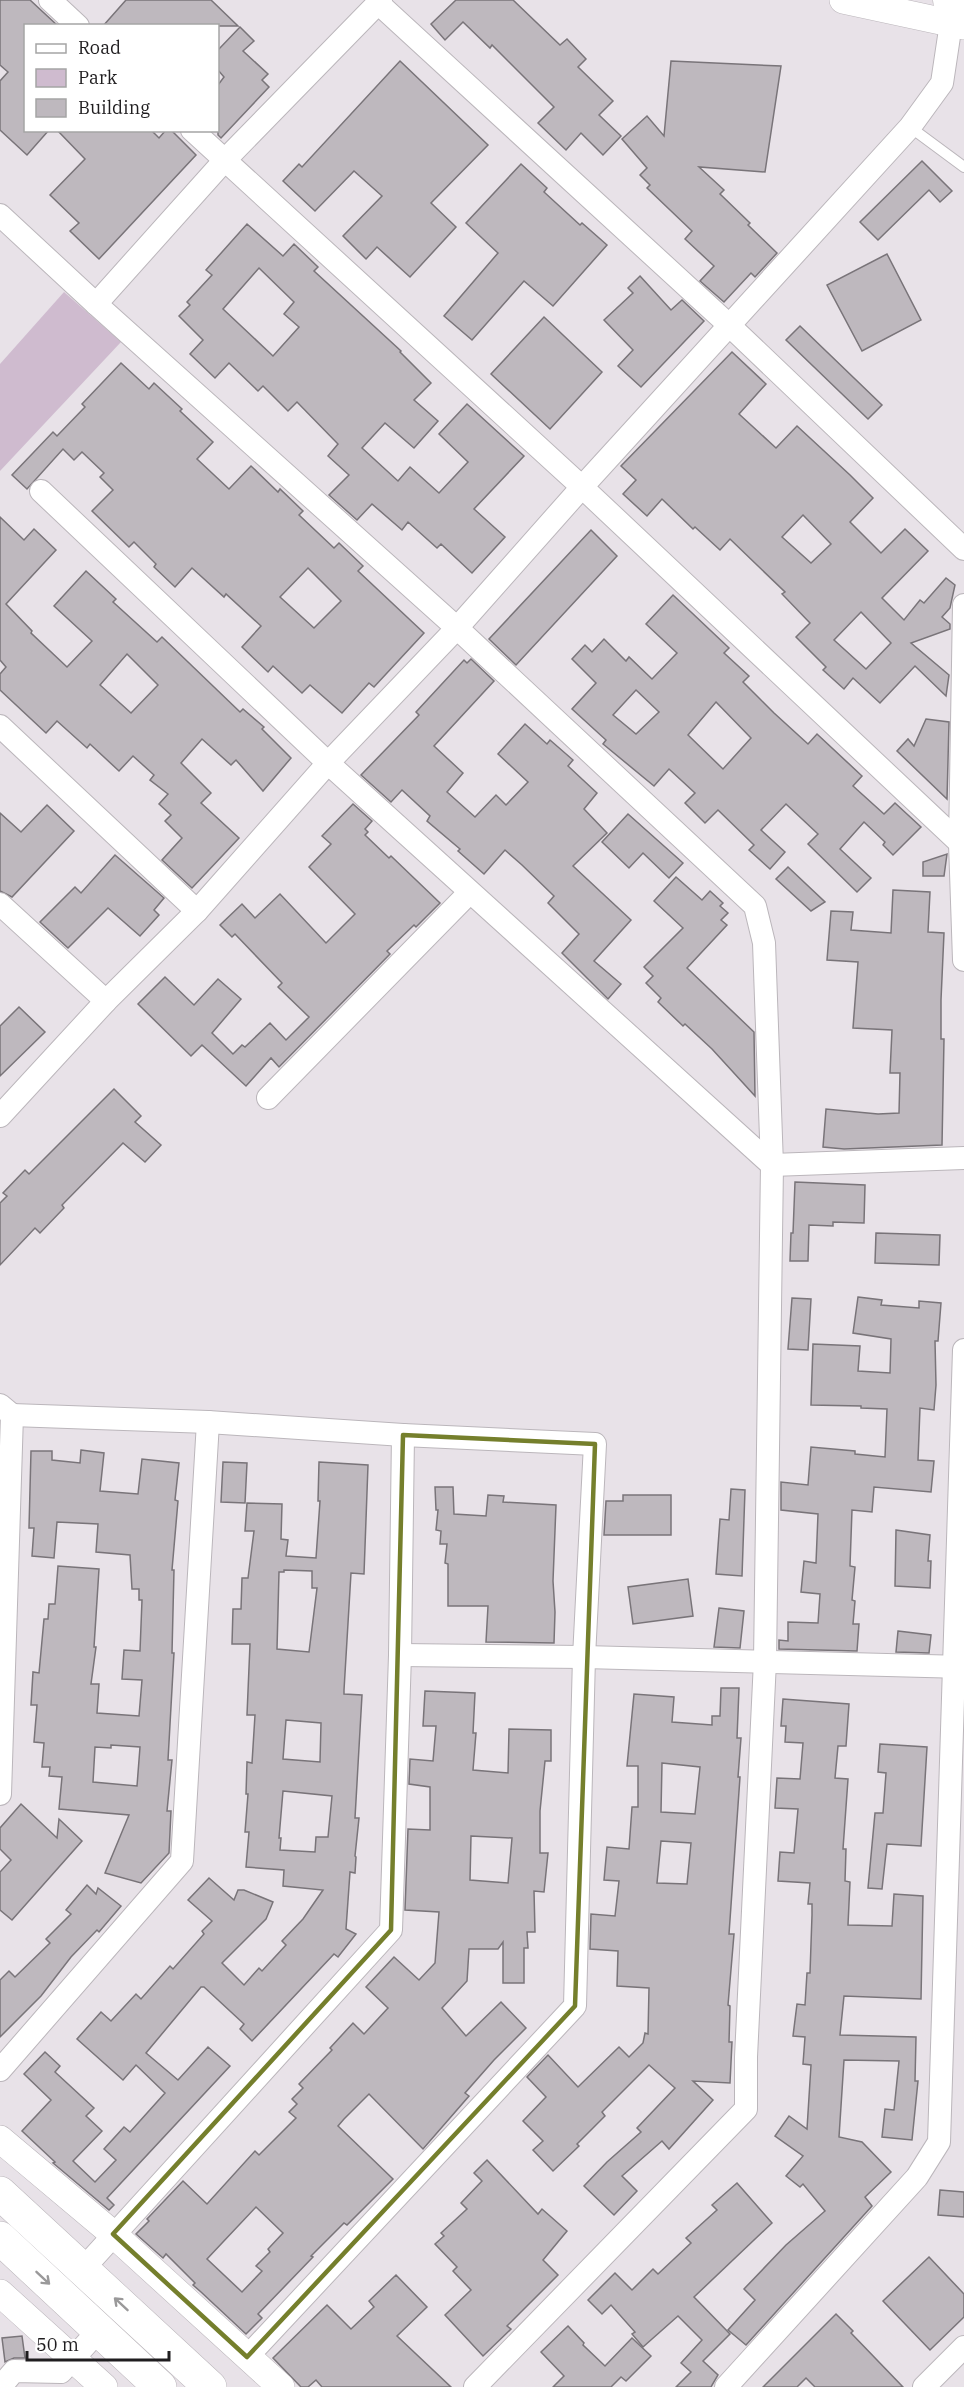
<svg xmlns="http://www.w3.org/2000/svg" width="964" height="2387" font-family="'IBM Plex Serif',serif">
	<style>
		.green { fill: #cfbbcf }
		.building { fill: #beb8be; stroke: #797479; stroke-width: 1.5; fill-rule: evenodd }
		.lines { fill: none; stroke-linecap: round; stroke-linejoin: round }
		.service-casing { stroke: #bbb6bb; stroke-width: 12 }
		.minor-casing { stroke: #bbb6bb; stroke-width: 24 }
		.tertiary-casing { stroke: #bbb6bb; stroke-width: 28 }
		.secondary-casing { stroke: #bbb6bb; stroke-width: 33 }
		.primary-casing { stroke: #bbb6bb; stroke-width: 34 }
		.service { stroke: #fff; stroke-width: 10 }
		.minor { stroke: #fff; stroke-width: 22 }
		.tertiary { stroke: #fff; stroke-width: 27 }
		.secondary { stroke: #fff; stroke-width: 32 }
		.primary { stroke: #fff; stroke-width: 33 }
		.oneway { stroke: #9a999a }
		.marked { fill: none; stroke: #757f2c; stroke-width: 4.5; stroke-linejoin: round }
	</style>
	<rect width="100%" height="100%" fill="#e8e2e8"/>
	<path class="green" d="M64 292 121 342 0 471V364Z"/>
	<g class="building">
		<path d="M0 0H30L58 26H26V130H49L27 155 0 130V81L8 72 0 65Z"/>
		<path d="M126 0H211L238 26H103Z"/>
		<path d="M456 0H513L560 45 567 39 586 59 578 67 613 101 599 115 621 136 603 155 581 133 566 150 538 123 554 107 492 45 490 48 463 22 445 40 431 24Z"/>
		<path d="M240 27 254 41 243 51 268 74 262 80 269 87 221 138 218 135V85L224 77 218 70V50Z"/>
		<path d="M400 61 488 145 431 203 456 227 410 277 377 247 366 259 343 236 382 196 354 171 315 211 283 181 299 164 302 167Z"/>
		<path d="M671 61 781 66 765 172 699 167 724 190 720 194 750 223 748 225 777 253 755 277 751 273 724 302 700 281 714 266 685 239 692 231 647 188 650 185 640 175 647 168 622 139 647 116 664 136Z"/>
		<path d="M57 130H151L159 138 166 130H171L196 155 99 259 70 231 79 223 50 195 85 159Z"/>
		<path d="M922 161 952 191 940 202 929 190 878 240 860 222Z"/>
		<path d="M521 164 547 188 544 192 580 225 582 223 607 245 553 306 524 281 472 340 444 316 498 253 466 223Z"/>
		<path d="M247 224 283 256 294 244 318 267 314 271 401 351 400 352 431 383 414 400 438 421 414 448 385 423 362 448 398 481 410 467 439 493 468 462 439 434 467 404 524 456 474 509 505 537 472 573 441 544 437 548 408 522 402 530 372 504 357 520 329 495 349 475 328 456 338 444 297 402 288 411 263 386 258 391 229 363 215 378 190 354 203 340 179 316 190 305 187 302 212 275 206 270ZM259 268 294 302 284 314 299 327 273 356 223 309Z"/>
		<path d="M887 254 921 320 862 351 827 285Z"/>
		<path d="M640 276 671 310 682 300 704 321 641 387 618 366 633 350 604 320 633 293 628 288Z"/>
		<path d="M544 317 602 372 550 429 491 374Z"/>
		<path d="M800 326 882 405 868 419 786 340Z"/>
		<path d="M732 352 766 384 739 414 776 448 797 426 850 475 873 498 850 522 881 553 905 529 928 551 882 598 904 620 920 600 924 603 946 578 955 585 950 608 942 617 950 624V629L911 643 949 675 946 696 915 666 880 703 853 678 844 689 823 670 826 667 796 637 810 623 782 594 785 592 730 539 720 550 695 527 693 529 662 499 647 516 623 494 636 480 621 466ZM803 515 831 544 811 563 782 537ZM861 612 891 643 866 669 834 640Z"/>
		<path d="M121 363 149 389 154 383 182 409 180 411 213 442 197 459 229 489 251 466 278 492 280 489 303 511 299 515 334 548 339 543 363 566 358 571 424 633 374 687 369 683 342 713 310 685 302 693 273 666 268 672 242 647 261 626 226 594 224 597 192 568 175 587 154 567 156 564 134 542 129 547 92 511 113 490 100 477 104 473 82 452 74 460 63 449 27 489 12 475 53 432 57 436 85 407 82 404ZM308 568 341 601 314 628 280 597Z"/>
		<path d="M0 517 24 540 34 529 56 550 6 604 32 631 31 633 67 667 92 641 54 606 86 571 116 599 113 602 157 642 162 637 240 712 243 709 264 727 262 729 291 758 263 791 236 760 231 765 202 739 181 763 211 793 201 803 239 838 192 888 162 860 182 838 165 821 171 815 159 804 168 794 150 780 154 775 133 756 119 771 90 744 87 748 57 721 46 733 0 690V674L6 667 0 660ZM127 654 158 685 131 713 100 685Z"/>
		<path d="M591 530 617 556 516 665 489 639Z"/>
		<path d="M673 595 729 648 724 653 749 676 743 682 774 713 808 744 817 734 862 776 853 786 884 814 895 803 921 827 893 855 883 845 885 842 864 822 840 849 871 878 857 892 808 844 818 834 786 804 761 830 785 852 770 869 749 850 754 845 718 810 705 823 685 803 695 793 669 769 654 786 603 744 606 740 572 709 596 683 572 659 585 645 592 652 604 639 626 661 629 657 652 679 677 653 646 624ZM636 690 659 712 636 734 613 715ZM716 702 751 738 723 769 688 735Z"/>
		<path d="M471 659 494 681 434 746 463 773 447 792 475 817 496 795 506 805 528 782 498 754 525 724 547 744 550 740 573 760 568 766 597 793 584 809 607 833 573 866 631 920 594 961 621 984 608 999 562 953 579 934 548 903 554 896 522 865 505 850 484 874 458 851 460 849 427 821 430 816 402 790 391 802 361 775 419 715 416 712 464 660 467 663Z"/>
		<path d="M926 719 949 722 947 799 897 751 908 739 914 746Z"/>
		<path d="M353 804 372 821 365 829 368 832 365 835 389 858 391 856 440 903 416 927 414 925 387 951 390 954 279 1067 271 1058 246 1086 202 1045 191 1056 138 1004 165 977 194 1005 218 979 241 999 212 1033 233 1054 242 1045 245 1047 270 1023 286 1040 309 1017 278 987 282 983 235 934 232 937 220 925 242 904 255 918 280 894 326 943 355 914 309 867 331 844 322 836Z"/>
		<path d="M47 805 74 831 12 897 0 891V813L21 832Z"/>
		<path d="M628 814 683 863 669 878 643 853 629 868 602 842Z"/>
		<path d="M947 854 944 876H923V862Z"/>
		<path d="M115 855 164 898 154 910 159 915 140 936 108 908 68 948 40 922 75 887 81 893Z"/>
		<path d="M788 867 825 902 811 911 776 879Z"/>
		<path d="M676 877 702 900 710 891 723 903 720 906 728 913 721 920 727 925 687 968 754 1032 755 1096 712 1049 685 1024 683 1026 658 1002 661 998 646 983 653 976 644 967 683 928 654 901Z"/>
		<path d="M893 890 930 892 928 932 944 933 941 1000V1039H944L942 1145 844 1149 823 1147 826 1109 878 1114 899 1113 900 1073H890L892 1030 853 1028 858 962 827 960 831 911 853 912 851 930 891 933Z"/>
		<path d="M19 1007 45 1032 0 1076V1026Z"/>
		<path d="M114 1089 141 1116 135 1122 161 1145 145 1162 123 1143 62 1205 64 1208 40 1233 35 1228 0 1265V1203L7 1196 3 1193 25 1170 29 1174Z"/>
		<path d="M795 1182 865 1185 864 1223 833 1222V1226L809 1225 808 1261H790L791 1233H793Z"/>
		<path d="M876 1233 940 1235 939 1265 875 1263Z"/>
		<path d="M858 1297 882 1300 881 1305 919 1308V1301L941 1303 938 1341H935L936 1385 934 1410 920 1408 918 1460 934 1461 931 1492 874 1487 872 1512 852 1510 850 1566 855 1567 852 1600 855 1601 853 1624H859L857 1651 779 1649V1640L788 1641V1622L818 1623 820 1594 801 1592 804 1561 816 1563 818 1514 781 1510V1482L808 1485 811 1447 855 1451V1454L885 1457 887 1409 861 1408V1406L811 1405 813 1344 860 1346 858 1371 890 1373 891 1339 853 1333Z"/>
		<path d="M792 1298 811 1299 808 1350 788 1349Z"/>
		<path d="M81 1450 104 1453 100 1491 138 1494 142 1459 179 1463 175 1500 178 1501 172 1570H174L172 1653H174L168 1760H172L167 1811H171L169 1853 141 1883 105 1873 129 1815 59 1809 62 1777 49 1776 50 1767H42L44 1743 34 1742 37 1705H31L33 1672 39 1673 44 1619H48L49 1604H55L58 1566 99 1569 94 1647H96L91 1684H99L97 1713 139 1716 142 1680 122 1679 124 1650 140 1651 142 1600H139V1589H132L130 1555 96 1552 98 1524 57 1522 54 1558 32 1556 34 1528H29L31 1451H52V1460L80 1463ZM111 1745 140 1747 137 1786 93 1782 95 1747 111 1748Z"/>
		<path d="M223 1462 247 1463 245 1503 221 1502Z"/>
		<path d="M319 1462 368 1465 364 1574 351 1573 344 1690V1694L362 1695 355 1818H359L355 1856 356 1857 355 1873 350 1872 346 1929 356 1934 338 1957 334 1954 252 2041 240 2029 244 2024 204 1987H201L146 2053 178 2080 208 2047 230 2066 107 2198 114 2205 109 2210 53 2163 55 2162 22 2131 51 2100 24 2074 45 2052 60 2066 55 2072 94 2108 86 2116 102 2131 73 2161 95 2182 116 2160 104 2149 124 2127 130 2132 165 2093 136 2065 123 2080 77 2039 101 2012 111 2021 136 1994 141 1999 170 1966 173 1969 204 1934 202 1931 212 1921 188 1900 209 1878 234 1900 238 1890H244L273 1902 266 1919 222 1963 244 1985 259 1968 262 1971 286 1945 282 1941 303 1919 323 1890 283 1886 284 1870 246 1867 249 1832H245L248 1794H246L247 1762 252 1763 255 1715H247L250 1644H232L233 1609H241L242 1578H248L254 1531H245L247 1503 282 1504 281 1539 288 1540 286 1556 316 1558 320 1501H318ZM284 1570 312 1571V1588H317L309 1652 277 1649 279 1572H284ZM286 1720 321 1723 320 1762 283 1759ZM283 1791 332 1796 328 1837H316L315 1852 280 1850 281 1838H279Z"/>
		<path d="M435 1487H453L454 1514 486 1516 488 1495 504 1496 503 1502 556 1505 553 1581 555 1612 554 1643 486 1642 488 1606H448V1564L445 1563 447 1544H440L441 1531 436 1530 438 1510H436Z"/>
		<path d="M731 1489 745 1490 742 1576 716 1574 720 1519 729 1520Z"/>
		<path d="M623 1495H671V1535H604L606 1501H623Z"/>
		<path d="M896 1530 930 1535 928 1561H931L930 1588 895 1586Z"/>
		<path d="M688 1579 693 1616 633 1624 628 1587Z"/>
		<path d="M719 1608 744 1611 740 1648 714 1647Z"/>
		<path d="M898 1631 931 1635 929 1653 896 1652Z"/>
		<path d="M721 1688H739L737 1738H741L738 1777H740L729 1934H734L728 2005 730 2006 729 2042H732L730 2083 693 2081 713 2100 669 2149 662 2141 622 2176 637 2191 614 2215 584 2186 607 2162 641 2132 637 2128 675 2088 649 2065 602 2112 605 2116 577 2144 579 2146 553 2171 533 2150 543 2141 523 2121 546 2097 527 2077 548 2055 578 2087 619 2047 629 2057 643 2043 645 2033 648 2034 649 1988 617 1986 618 1951 590 1949 591 1914 615 1916 619 1881 604 1880 607 1847 629 1849 632 1807H638V1766H627L634 1694 674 1697 672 1722 712 1725V1716H720ZM662 1763 700 1767 695 1814 661 1812ZM661 1841 691 1843 687 1884 657 1883Z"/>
		<path d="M425 1691 475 1693 473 1733H476L473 1770 508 1773 509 1729 551 1730V1761H545L540 1811V1853H548L544 1892 534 1891 535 1932H527L528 1948H524V1983H503V1942L498 1949H469L467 1981 442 2008 466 2036 501 2002 526 2028 494 2060 465 2093 469 2096 423 2149 369 2094 344 2119 338 2126 393 2179 347 2225 344 2223 311 2256 313 2257 258 2314 262 2318 246 2334 201 2292 193 2285 195 2283 166 2254 163 2258 136 2234 149 2221 147 2219 183 2181 207 2204 255 2151 259 2155 296 2118 289 2112 297 2104 292 2099 303 2088 299 2084 332 2050 330 2048 353 2023 364 2034 388 2008 366 1987 394 1957 419 1980 435 1963 439 1912 405 1910 408 1829 430 1830V1787L409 1784 410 1759 433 1761 436 1726H423ZM471 1836 512 1838 508 1883 470 1880ZM256 2207 283 2233 268 2249 270 2252 256 2266 262 2271 242 2292 207 2259Z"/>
		<path d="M783 1699 849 1704 846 1746H838L835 1778 848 1779 843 1849H846L845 1881 850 1882 848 1925 892 1926 894 1894 923 1896 921 1999 844 1996 840 2035 916 2037 915 2081H918L912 2140 882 2137 885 2109 894 2110 899 2061 844 2060 839 2137 862 2142 891 2172 865 2197 872 2206 746 2345 728 2330 755 2300 744 2289 786 2245 825 2211 803 2184 800 2187 786 2176 803 2156 775 2136 789 2116 807 2129 811 2065 803 2064 805 2037 793 2036 797 2004 805 2005 807 1973H810L812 1915V1904H808L810 1883 778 1881 780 1852 794 1853 798 1809 775 1808 777 1778 800 1779 803 1743 785 1742 786 1726H781Z"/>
		<path d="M880 1744 927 1747 921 1846 887 1844 882 1889 868 1888 875 1813H883L886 1773 878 1772Z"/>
		<path d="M21 1804 57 1838 59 1819 82 1841 12 1920 0 1910V1872L11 1860 0 1849V1828Z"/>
		<path d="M87 1885 96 1894 98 1888 121 1906 99 1932 97 1930 71 1957 41 1996 0 2037V1980L9 1971 15 1977 50 1943 46 1939 71 1914 66 1910Z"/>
		<path d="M487 2160 538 2214 542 2209 567 2231 543 2260 558 2275 507 2326 511 2329 483 2356 445 2315 471 2290 453 2271 457 2267 435 2244 444 2236 441 2233 467 2209 461 2203 482 2181 474 2173Z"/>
		<path d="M737 2183 772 2223 694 2297 730 2334 703 2361 718 2375 711 2387H676L691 2372 681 2363 702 2340 678 2316 643 2347 632 2334 635 2332 611 2305 602 2314 588 2300 615 2273 632 2290 653 2269 658 2274 691 2243 686 2238 717 2210 712 2205Z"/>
		<path d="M940 2190 964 2192V2217L938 2215Z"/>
		<path d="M929 2257 964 2294V2317L930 2350 883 2301Z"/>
		<path d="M396 2275 427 2307 397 2336 451 2387H322L316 2380 308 2387H301L273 2358 327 2305 351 2329 374 2307 369 2301Z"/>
		<path d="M836 2314 853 2331 851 2333 903 2387H815L806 2378 797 2387H763Z"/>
		<path d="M568 2326 584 2343 583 2345 605 2366 632 2338 651 2356 626 2381 621 2377 611 2387H553L564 2376 541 2352Z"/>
		<path d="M22 2336 25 2358H14L5 2362 2 2338Z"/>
	</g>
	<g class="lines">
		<g class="service-casing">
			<path id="service" d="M910 127 964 167"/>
		</g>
		<g class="minor-casing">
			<g id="minor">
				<path d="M50 0 78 26"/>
				<path d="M379 4 730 326 964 549"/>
				<path d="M192 130 582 487 960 843"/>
				<path d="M0 215 96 304 457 628 755 906 764 943 772 1165 765 1661 746 2057V2109L475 2387"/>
				<path d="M96 304 224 161 381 0"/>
				<path d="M41 491 328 763 772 1165 964 1158"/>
				<path d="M964 605 960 843 964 960"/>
				<path d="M0 726 197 911"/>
				<path d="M0 904 106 1001"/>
				<path d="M268 1098 470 892"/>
				<path d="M0 1116 106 1001 197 911 328 763 457 628 582 487 910 127 942 83 951 23"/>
				<path d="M0 1405 12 1415 0 1794"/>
				<path d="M12 1415 208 1422 403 1435 595 1444 584 1657 575 2006 247 2357"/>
				<path d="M400 1655 584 1657 964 1667"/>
				<path d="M0 2070 182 1861 208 1422"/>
				<path d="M83 2269 391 1930 400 1655 403 1435"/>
				<path d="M3 2387V2384L14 2371 61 2372 99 2330"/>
				<path d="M726 2387 917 2177 939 2142 964 1350"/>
				<path d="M924 2387 964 2347"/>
			</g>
		</g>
		<g class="tertiary-casing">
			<g id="tertiary">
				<path d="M843 0 964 26"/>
				<path d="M0 2139 113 2234 281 2387"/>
				<path d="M0 2293 104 2387"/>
			</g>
		</g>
		<g class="secondary-casing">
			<path id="secondary" d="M949 0 964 3"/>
		</g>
		<g class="primary-casing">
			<g id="primary">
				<path d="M0 2193 210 2387"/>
				<path d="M0 2238 160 2387"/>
			</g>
		</g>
		<use href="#service" class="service"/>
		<use href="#minor" class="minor"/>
		<use href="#tertiary" class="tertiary"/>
		<use href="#secondary" class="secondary"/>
		<use href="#primary" class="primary"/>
	</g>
	<defs><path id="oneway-shaft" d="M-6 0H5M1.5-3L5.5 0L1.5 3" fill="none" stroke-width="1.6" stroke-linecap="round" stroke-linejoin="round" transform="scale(1.5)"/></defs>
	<g class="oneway">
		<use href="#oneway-shaft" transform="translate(43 2278) rotate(43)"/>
		<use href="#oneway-shaft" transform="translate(121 2304) rotate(-137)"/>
	</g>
	<path class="marked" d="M403 1435 595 1444 575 2006 247 2357 113 2234 391 1930Z"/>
	<rect x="24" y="24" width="195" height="108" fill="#ffffff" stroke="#a5a5a5" stroke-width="1.5"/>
	<rect x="36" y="44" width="30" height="9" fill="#ffffff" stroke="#a5a5a5" stroke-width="1.5"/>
	<text x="78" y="54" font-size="18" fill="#1f1d1f">Road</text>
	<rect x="36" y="69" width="30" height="18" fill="#cfbbcf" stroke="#a5a5a5" stroke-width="1.5"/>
	<text x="78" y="84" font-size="18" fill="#1f1d1f">Park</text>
	<rect x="36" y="99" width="30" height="18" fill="#beb8be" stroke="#a5a5a5" stroke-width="1.5"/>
	<text x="78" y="114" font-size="18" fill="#1f1d1f">Building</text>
	<path d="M27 2351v9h142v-9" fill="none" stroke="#1f1d1f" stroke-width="3"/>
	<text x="36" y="2351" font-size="18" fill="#1f1d1f" stroke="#ffffff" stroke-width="4.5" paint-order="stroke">50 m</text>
</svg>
